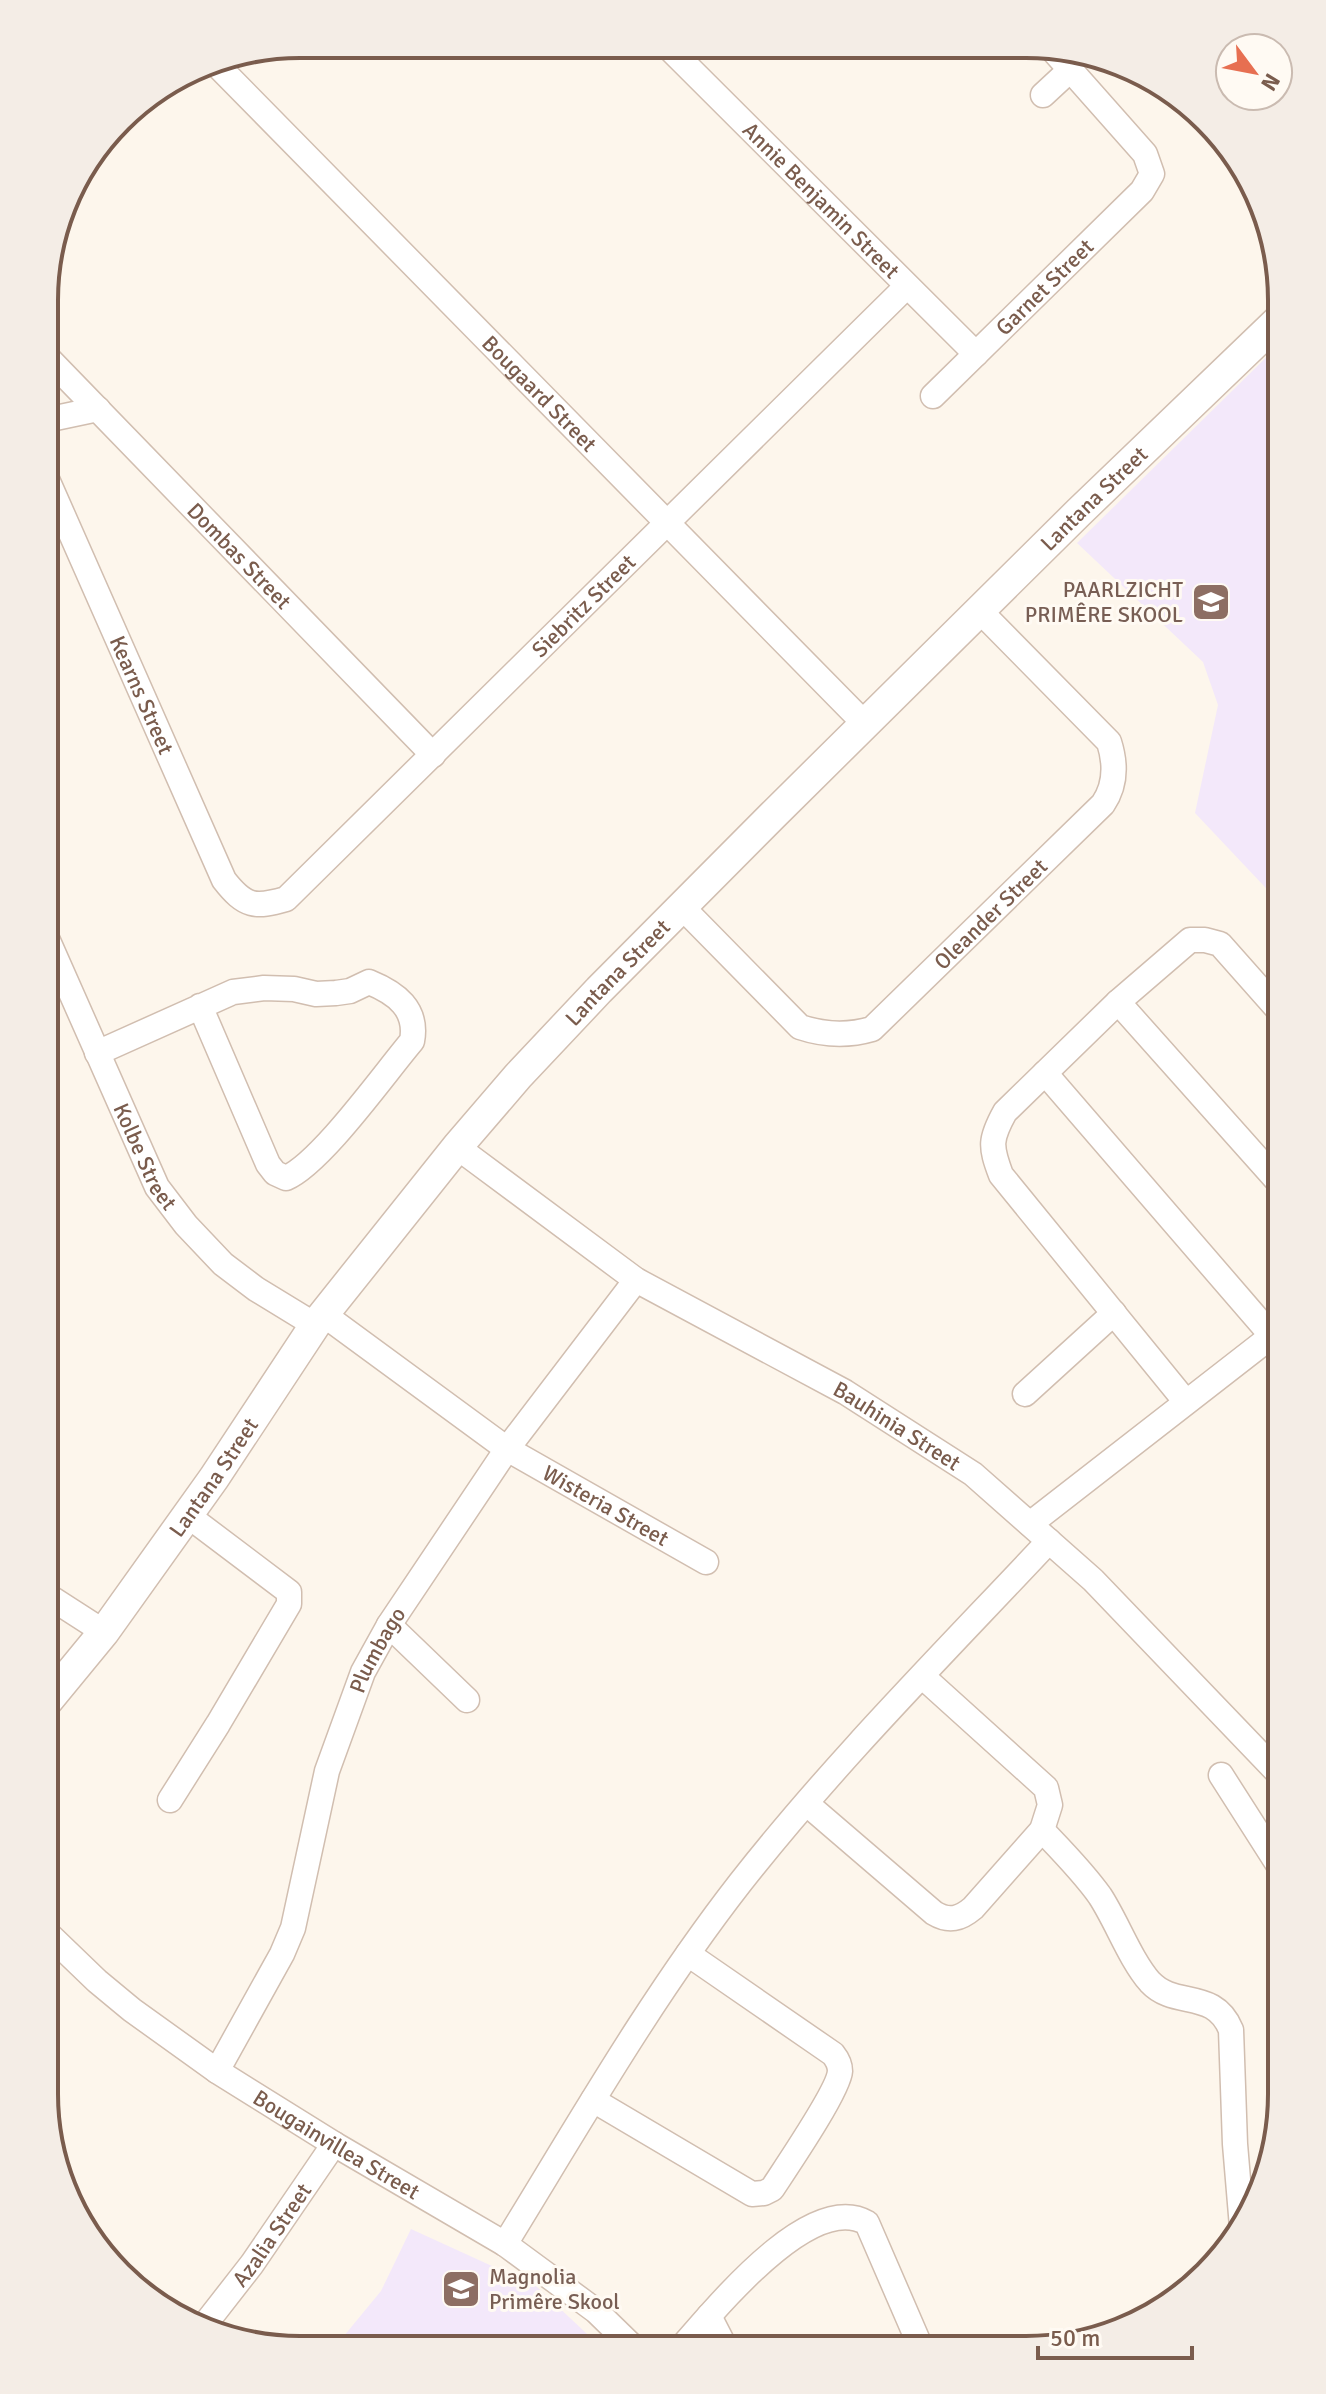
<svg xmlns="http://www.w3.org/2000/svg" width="1326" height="2394" font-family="Signika,sans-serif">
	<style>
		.education { fill: #f3e8fa }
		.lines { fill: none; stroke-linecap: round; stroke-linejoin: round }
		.minor-casing { stroke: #d1beb0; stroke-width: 27 }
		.tertiary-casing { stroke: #d1beb0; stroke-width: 33 }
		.minor { stroke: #fff; stroke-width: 24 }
		.tertiary { stroke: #fff; stroke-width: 30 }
		.labels { text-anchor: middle; stroke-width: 6; stroke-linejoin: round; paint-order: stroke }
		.street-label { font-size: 22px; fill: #7a5c4d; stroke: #fffaf3 }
		.education-label { font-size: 22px; fill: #785e54; stroke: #fffaf3; text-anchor: end }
		.rim { fill: none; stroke: #7a5c4d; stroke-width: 4 }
	</style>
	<rect width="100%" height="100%" fill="#fdf6ec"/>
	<g class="education">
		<path d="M1282 342V905L1195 813 1218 705 1203 662 1077 543Z"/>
		<path d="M1282 1371V1418L1266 1384Z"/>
		<path d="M411 2229 536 2286 603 2349 334 2348 381 2291Z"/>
	</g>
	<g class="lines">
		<g class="minor-casing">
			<g id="minor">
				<path id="s1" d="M667 46 976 354"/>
				<path id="s2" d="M213 61 865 724"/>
				<path d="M1043 95 1070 70"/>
				<path id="s3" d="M46 356 433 755"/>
				<path id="s4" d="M933 396 1142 191 1152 174 1145 154 1052 49"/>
				<path d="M46 420 98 409"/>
				<path id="s5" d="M46 477 224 880C245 907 255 908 286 899L907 286"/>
				<path id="s6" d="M681 906 800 1027C824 1035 848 1036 872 1029L1103 804C1116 785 1116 764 1109 742L980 611"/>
				<path id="s7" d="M45 934 157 1187 186 1225 223 1264 256 1289 315 1325"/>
				<path d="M1118 1002 1282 1186"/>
				<path d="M97 1053 233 992 264 988 294 989 316 994 336 993 350 991 369 982C396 993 418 1009 412 1041 384 1074 321 1163 286 1178L275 1173 268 1164 200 1006"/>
				<path d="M1045 1073 1272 1336"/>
				<path id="s8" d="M457 1147 636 1280 845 1392 973 1474 1093 1580 1282 1777"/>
				<path id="s9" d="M323 1314 507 1449 706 1562"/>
				<path d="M1025 1394 1114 1313"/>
				<path d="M1186 1402 1001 1175C990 1146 990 1139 1005 1112L1118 1002 1190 940H1205L1220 944 1282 1014"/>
				<path d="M1030 1524 1282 1328"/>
				<path d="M45 1594 104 1632"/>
				<path d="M389 1625 467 1700"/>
				<path d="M1221 1775 1281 1869"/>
				<path d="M170 1800 218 1724 289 1604V1592L187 1515"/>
				<path d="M807 1804 934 1913C949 1922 960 1919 973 1908L1042 1830 1050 1805 1046 1788 922 1676"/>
				<path d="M1042 1830C1062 1851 1083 1872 1100 1896 1117 1922 1130 1959 1150 1982 1175 2009 1214 1988 1231 2030L1235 2144 1242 2227"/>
				<path id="s10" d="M44 1930 97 1981 132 2010 217 2071 334 2144 505 2244 596 2311 635 2349"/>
				<path id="s11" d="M217 2071 282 1954 293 1928 327 1771 363 1672 389 1625 507 1449 636 1280"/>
				<path d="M593 2100 752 2194 764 2193 772 2189C785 2169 839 2090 840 2071 840 2064 837 2059 833 2054L688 1954"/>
				<path d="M505 2244C580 2122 652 1996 740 1883 835 1762 944 1653 1049 1541"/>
				<path d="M709 2316 726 2349"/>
				<path id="s12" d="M206 2323 252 2264 334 2144"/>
				<path d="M680 2349C714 2311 810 2190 867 2223L922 2350"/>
			</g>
		</g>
		<g class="tertiary-casing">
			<g id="tertiary">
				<path id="s13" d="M44 1705 104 1632 214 1478 315 1325 457 1147 518 1076 599 990 773 815 1078 513 1282 317"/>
			</g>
		</g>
		<use href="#minor" class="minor"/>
		<use href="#tertiary" class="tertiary"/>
	</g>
	<defs>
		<g id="school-square" transform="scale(2)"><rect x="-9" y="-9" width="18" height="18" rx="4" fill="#8d6e63" stroke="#fffaf3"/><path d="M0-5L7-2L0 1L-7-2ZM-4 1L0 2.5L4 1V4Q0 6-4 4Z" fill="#fff"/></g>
	</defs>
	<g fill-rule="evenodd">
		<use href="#school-square" x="1211" y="602"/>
		<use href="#school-square" x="461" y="2289"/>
	</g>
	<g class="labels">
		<g class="street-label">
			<text dy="8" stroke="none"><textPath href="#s1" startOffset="218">Annie Benjamin Street</textPath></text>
			<text dy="8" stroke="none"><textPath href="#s4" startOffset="156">Garnet Street</textPath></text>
			<text dy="8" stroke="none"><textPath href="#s2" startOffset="466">Bougaard Street</textPath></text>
			<text dy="8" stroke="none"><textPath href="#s13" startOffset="1604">Lantana Street</textPath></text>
			<text dy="8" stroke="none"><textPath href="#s3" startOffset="278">Dombas Street</textPath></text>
			<text dy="8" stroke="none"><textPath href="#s5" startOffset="930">Siebritz Street</textPath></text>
			<text dy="8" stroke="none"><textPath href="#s5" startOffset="238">Kearns Street</textPath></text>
			<text dy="8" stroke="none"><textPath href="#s6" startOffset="408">Oleander Street</textPath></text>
			<text dy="8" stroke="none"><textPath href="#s13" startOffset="932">Lantana Street</textPath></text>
			<text dy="8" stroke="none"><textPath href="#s7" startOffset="244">Kolbe Street</textPath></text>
			<text dy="8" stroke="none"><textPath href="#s8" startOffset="522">Bauhinia Street</textPath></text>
			<text dy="8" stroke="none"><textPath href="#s13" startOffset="284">Lantana Street</textPath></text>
			<text dy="8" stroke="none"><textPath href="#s9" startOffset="342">Wisteria Street</textPath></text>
			<text dy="8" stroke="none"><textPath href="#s11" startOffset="454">Plumbago</textPath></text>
			<text dy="8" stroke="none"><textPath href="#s10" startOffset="364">Bougainvillea Street</textPath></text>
			<text dy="8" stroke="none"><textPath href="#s12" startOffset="110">Azalia Street</textPath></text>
		</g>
		<g class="education-label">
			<text x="1183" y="597">PAARLZICHT<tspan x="1183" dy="25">PRIMÊRE SKOOL</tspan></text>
			<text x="489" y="2284" text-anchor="start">Magnolia<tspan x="489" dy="25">Primêre Skool</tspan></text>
		</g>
	</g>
	<path d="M0 0H1326V2394H0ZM300 58H1026A242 242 0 0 1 1268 300V2094A242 242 0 0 1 1026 2336H300A242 242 0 0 1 58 2094V300A242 242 0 0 1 300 58Z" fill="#f4ede6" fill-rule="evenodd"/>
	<path class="rim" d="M300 58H1026A242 242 0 0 1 1268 300V2094A242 242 0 0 1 1026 2336H300A242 242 0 0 1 58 2094V300A242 242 0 0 1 300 58Z"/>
	<g transform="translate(1254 72) rotate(122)"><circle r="38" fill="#fffaf3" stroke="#cabbb1" stroke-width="2"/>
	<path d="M0-6L14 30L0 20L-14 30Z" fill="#e76f51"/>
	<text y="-12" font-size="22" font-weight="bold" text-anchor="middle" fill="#7a5c4d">N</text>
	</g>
	<path d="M1038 2346v12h154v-12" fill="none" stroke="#7a5c4d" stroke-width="4"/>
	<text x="1050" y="2346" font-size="24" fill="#7a5c4d" stroke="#fffaf3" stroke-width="6" paint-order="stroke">50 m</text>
</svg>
